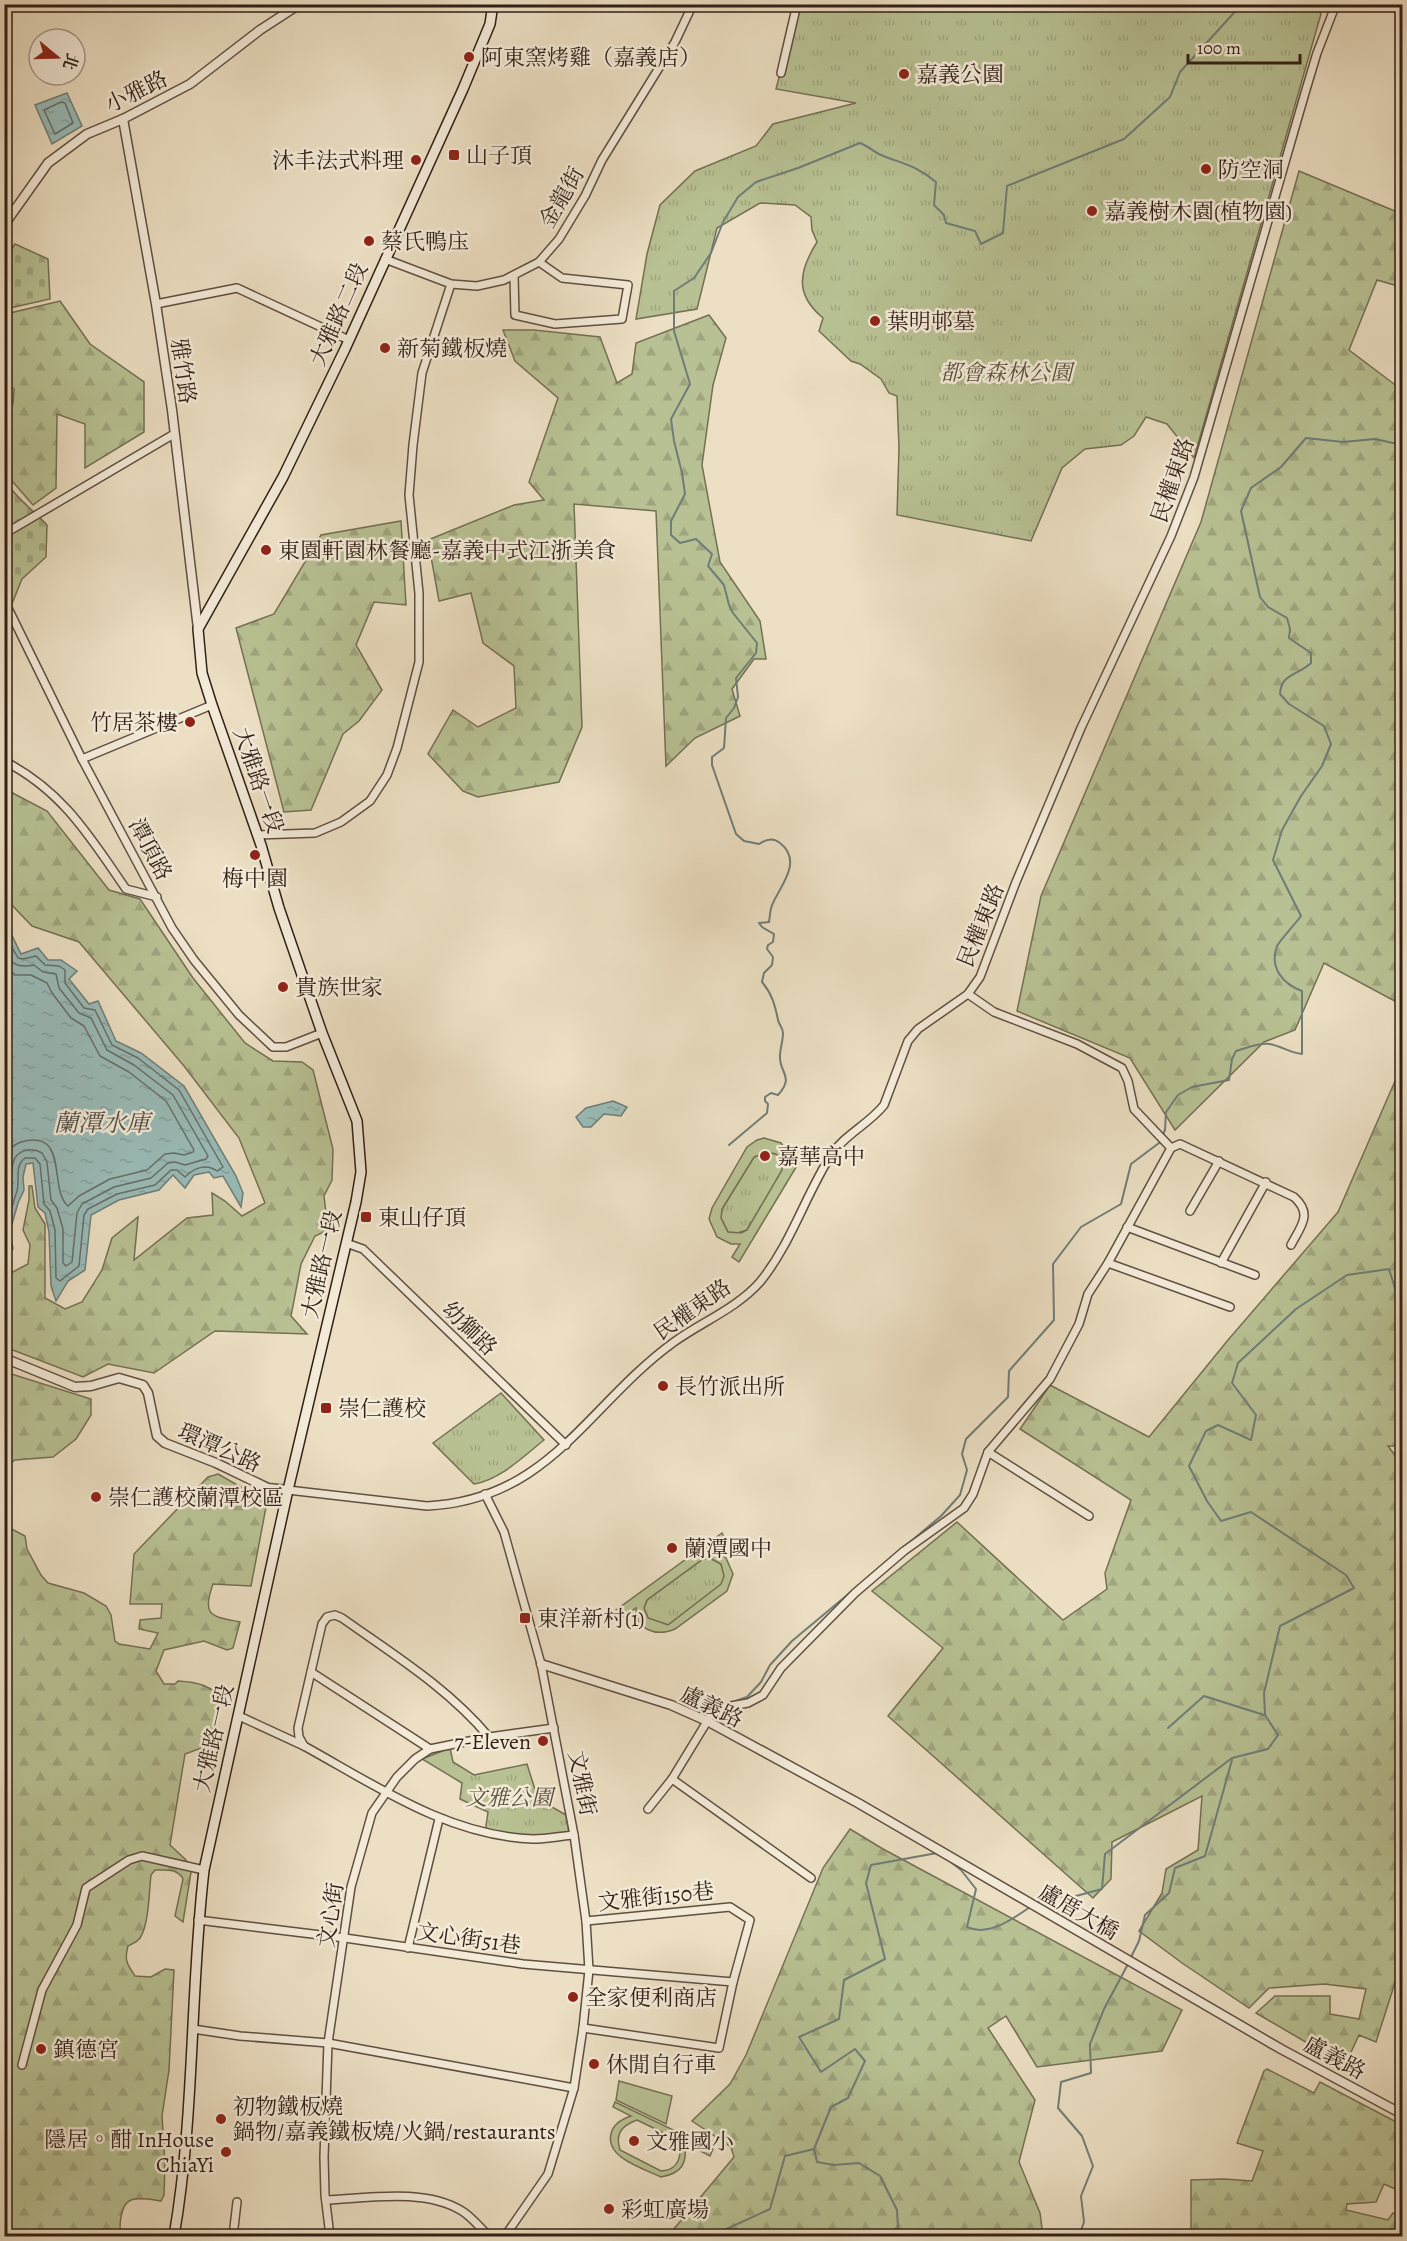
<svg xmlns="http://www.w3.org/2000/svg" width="1407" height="2241" font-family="Alegreya,'Noto Serif TC',serif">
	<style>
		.grass { fill: url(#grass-tufts); stroke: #747054; stroke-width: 1.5 }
		.forest { fill: url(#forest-firs); stroke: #747054; stroke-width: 1.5 }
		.cemetery { fill: url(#cemetery-stones); stroke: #747054; stroke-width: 1.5 }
		.garden { fill: #b8c193; stroke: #747054; stroke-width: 1.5; fill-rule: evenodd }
		.water { fill: url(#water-ripples); stroke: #6f7d78; stroke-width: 1.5 }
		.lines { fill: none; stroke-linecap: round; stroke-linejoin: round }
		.shore { stroke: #656e68; stroke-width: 1.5 }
		.stream { stroke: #6f7d78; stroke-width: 2 }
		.minor-casing { stroke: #604f41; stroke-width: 10 }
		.tertiary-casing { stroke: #604f41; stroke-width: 11 }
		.secondary-casing { stroke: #311f16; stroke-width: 12 }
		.minor { stroke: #f3ead8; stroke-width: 7 }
		.tertiary { stroke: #f3ead8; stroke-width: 8 }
		.secondary { stroke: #f3ead8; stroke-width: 9 }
		.poi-dot { fill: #8f2418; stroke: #f3ead8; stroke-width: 2 }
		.labels { text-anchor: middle; stroke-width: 5; stroke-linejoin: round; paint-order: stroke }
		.poi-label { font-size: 22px; fill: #311f16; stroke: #f3ead8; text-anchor: start }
		.street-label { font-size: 22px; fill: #311f16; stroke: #f3ead8 }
		.park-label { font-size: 22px; font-style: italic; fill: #5a503c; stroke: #f3ead8 }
		.water-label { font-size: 24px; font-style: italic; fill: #504e47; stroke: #f3ead8 }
	</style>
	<defs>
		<pattern id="grass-tufts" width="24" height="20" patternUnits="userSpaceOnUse" patternTransform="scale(1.5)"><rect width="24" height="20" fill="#b8c193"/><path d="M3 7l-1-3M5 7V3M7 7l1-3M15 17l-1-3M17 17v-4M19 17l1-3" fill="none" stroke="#9fa57e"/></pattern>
		<pattern id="forest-firs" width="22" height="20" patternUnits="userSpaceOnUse" patternTransform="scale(1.5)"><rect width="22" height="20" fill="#b8c193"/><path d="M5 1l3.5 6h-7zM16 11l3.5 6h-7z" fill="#9fa57e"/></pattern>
		<pattern id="cemetery-stones" width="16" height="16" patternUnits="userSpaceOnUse" patternTransform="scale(1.5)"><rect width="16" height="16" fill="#b8c193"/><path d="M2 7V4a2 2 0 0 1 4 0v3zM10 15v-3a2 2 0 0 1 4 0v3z" fill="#9fa57e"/></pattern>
		<pattern id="water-ripples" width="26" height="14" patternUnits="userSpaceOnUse" patternTransform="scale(1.5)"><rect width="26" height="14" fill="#99bcb9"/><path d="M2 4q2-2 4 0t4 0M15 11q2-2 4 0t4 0" fill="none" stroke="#84a19e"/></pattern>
	</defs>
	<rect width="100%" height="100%" fill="#ecdfc3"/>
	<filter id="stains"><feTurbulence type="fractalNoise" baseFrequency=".00333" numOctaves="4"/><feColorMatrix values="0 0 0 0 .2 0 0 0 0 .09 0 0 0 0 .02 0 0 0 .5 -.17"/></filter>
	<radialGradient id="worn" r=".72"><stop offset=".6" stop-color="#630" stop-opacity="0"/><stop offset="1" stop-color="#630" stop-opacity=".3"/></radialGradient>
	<g class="grass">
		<path d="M1313 4 1321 14 1194 458 1167 424 1146 417 1134 436 1121 445 1085 449 1062 468 1031 541 897 515 899 448 897 396 889 393 881 379 860 364 851 361 819 331 823 318C794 294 799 271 817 242L812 230 811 217 795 205 760 203 717 228 697 309 636 319 647 254 660 205 695 171 756 146 773 124 856 103 776 89 790 35 801 5Z"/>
		<path d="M766 1152 776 1154 782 1160 783 1170 747 1230 734 1234 728 1232 721 1218 722 1209 754 1157Z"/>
		<path d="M501 1393 544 1440C524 1456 500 1480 474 1484L433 1443Z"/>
		<path d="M710 1558 721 1564 725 1576 722 1584 668 1625 648 1618 644 1608 647 1600 703 1559Z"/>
		<path d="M450 1748 453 1762 474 1775 527 1764 538 1799 566 1815 569 1832 542 1836 485 1833 488 1812 460 1799 462 1783 422 1759Z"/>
	</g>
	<g class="forest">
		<path d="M1299 171 1402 214V273L1398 286 1377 280 1349 350 1402 390V1005L1324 963 1295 1030 1264 1042 1175 1130 1130 1058 1017 1011 1041 896 1201 522Z"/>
		<path d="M60 301 90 344 144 382V432L85 468V424L57 414 56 488 33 505 5 473V404H13L14 389 5 381V318L10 313Z"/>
		<path d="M709 315 726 338 713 385 702 465 720 562 760 621 766 659H754L732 689 740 716 695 738 666 766 656 511 574 504 582 727 559 782 478 797 463 791 428 754 453 710 478 727 516 708 514 666 483 643 471 593 439 601 428 540 514 505 544 500 529 482 558 398 515 361 503 330H534L600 337 617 383 632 374 636 343Z"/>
		<path d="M401 521 406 605 374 602 356 645 382 690 359 721 343 734 311 810 284 812 236 628 274 614 321 535Z"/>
		<path d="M5 789 47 811 109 890 140 899 193 978 245 1043 273 1061 302 1062 313 1070 333 1149 332 1180 324 1196 328 1230 315 1236 301 1264 291 1316 307 1334 215 1331 154 1373 108 1364 83 1377 5 1347V1275L9 1274 28 1264 30 1245 23 1230 29 1200V1186H32L35 1208 45 1224V1298L65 1309 82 1302 102 1270 112 1238 138 1217 134 1260 187 1218 213 1215 212 1193 225 1201 242 1216 265 1203 239 1138 184 1066 79 942 32 926 5 898Z"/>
		<path d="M1402 1065V1446H1388L1394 1454 1402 1473V1961L1376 2042 1359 2035 1345 2065 1256 2013 1275 1996H1330V2014L1359 2019 1366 1989 1324 1984 1269 1988 1249 2008 1182 1963 1139 1931 1162 1893 1166 1869 1198 1850 1202 1796 1112 1842 1111 1879 1093 1898 888 1716 943 1648 872 1591 957 1522 1063 1620 1107 1589 1105 1573 1131 1500 1020 1429 1050 1385 1149 1437 1228 1340 1338 1212Z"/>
		<path d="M5 1372 91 1399V1415L76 1439 53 1457 15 1460 5 1467Z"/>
		<path d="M218 1474 267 1502 251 1586 213 1584C201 1617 212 1616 240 1622L233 1648 227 1650 204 1641 164 1650 156 1671 164 1684H175L178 1681C196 1682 214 1685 222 1702L207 1746 185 1754 170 1845 186 1860 191 1872 183 1922 175 1916 183 1879C177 1868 166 1870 155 1870L151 1875C149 1892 149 1924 140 1938 137 1942 132 1944 128 1946 124 1960 127 1964 135 1976L151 1977 165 1969 174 1970 169 2070 162 2116 165 2164 164 2195 161 2201C153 2200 139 2197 131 2200 120 2204 119 2227 121 2236H5L4 1525 25 1536 27 1549 41 1575 48 1583 84 1593 106 1606 111 1615 115 1641 119 1644 150 1649 158 1633 139 1629 140 1620 161 1618 162 1604H130L134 1554 208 1477Z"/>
		<path d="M850 1829 883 1849 1182 2010 1162 2051 1037 2067 1006 2016 988 2028 1035 2100 1019 2162 1040 2213 1043 2236H668L734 2157 731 2147 692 2121 730 2084 746 2055 823 1868Z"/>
		<path d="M1267 2069 1314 2093 1320 2082 1402 2125V2192L1384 2184 1376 2202 1347 2204 1346 2210 1388 2220 1393 2213 1402 2217V2236H1191V2180L1224 2179 1252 2181 1263 2151 1237 2143 1264 2071Z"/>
	</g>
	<g class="cemetery">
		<path d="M15 244 48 259 50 299 10 308 5 313V258Z"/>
		<path d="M5 481C16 498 33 510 47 525L46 557 22 579 5 621Z"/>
	</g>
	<g class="garden">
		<path d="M764 1138 781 1143 790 1155 794 1149 804 1154 739 1262 732 1257 740 1244H731L717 1237 709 1219 712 1208 747 1147 757 1140ZM766 1152 776 1154 782 1160V1170L747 1230 741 1233 728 1232 721 1218 722 1209 754 1157Z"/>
		<path d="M722 1533 727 1542 714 1550 726 1558 733 1574 727 1591 675 1629C656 1637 636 1630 636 1608L622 1618 616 1610ZM710 1558 721 1564 724 1576 721 1584 668 1625 648 1618 644 1608 647 1600 703 1559Z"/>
		<path d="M619 2081 672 2096 666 2124 616 2100Z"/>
		<path d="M615 2102 713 2149 710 2156 685 2143C687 2163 683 2173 661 2177 645 2169 605 2158 611 2134 613 2124 622 2119 631 2116L613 2107ZM637 2120 678 2140C683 2155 679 2170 661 2171L620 2150C615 2134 621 2126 637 2120Z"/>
	</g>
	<g class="water">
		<path d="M67 93 82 126 52 144 35 105Z"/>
		<path d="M4 919 21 954 38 948 48 960H61L77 971 69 979 89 1004 98 1001 116 1041 141 1053 184 1086 236 1176 243 1193 241 1207 223 1176 214 1178 209 1172 194 1175 185 1188 173 1175 159 1190 119 1200 91 1215 85 1270 68 1281 56 1301 51 1286 49 1232 45 1213 38 1207 33 1163 26 1164 23 1177 24 1190 18 1203 10 1231 13 1249 5 1251Z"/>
		<path d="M613 1101 627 1107 621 1116 604 1114 591 1127H583L576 1117 586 1108Z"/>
	</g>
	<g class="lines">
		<g class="shore">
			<path d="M61 102 65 103 73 123 55 134 44 110Z"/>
			<path d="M4 933 18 958 23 959 36 956 45 965 59 966 65 970V983L84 1008 95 1010 112 1045 138 1058 179 1090 223 1167 217 1171C206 1163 194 1168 185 1177L177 1170H171L155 1185 117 1194 88 1209 84 1215 79 1266 60 1281 56 1278 55 1230 50 1211 44 1204 40 1164 35 1158H25C14 1166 20 1180 17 1191 13 1203 9 1216 4 1229"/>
			<path d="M4 950C12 965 17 968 34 965L43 972 56 974 59 988 79 1013 91 1018 107 1050 134 1065 173 1095 208 1156 206 1159 185 1165 175 1162 168 1163 151 1178 114 1187 82 1204 77 1213 72 1262 66 1266 63 1263V1229L57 1208 51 1200 47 1162 42 1153C37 1150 34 1149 28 1150 8 1153 13 1172 10 1187 9 1191 6 1196 4 1201"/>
			<path d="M4 968 15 975H31L47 983 52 993 71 1018 84 1026 100 1056 129 1072 166 1101 194 1150 193 1152 184 1155 174 1153 165 1154 147 1170 110 1179 79 1196 68 1206C48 1190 70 1128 21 1142 12 1145 8 1151 4 1158"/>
		</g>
		<g class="stream">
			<path d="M1402 401 1400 404 1402 409"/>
			<path d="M729 1145 767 1113 768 1104 765 1101V1097L771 1093 778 1095C795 1076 779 1073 780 1056 780 1049 783 1041 783 1033 783 1028 779 1025 778 1020 775 1005 772 994 762 982L764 973 772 965 773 957 767 949 768 945 773 942 774 934 762 927 759 923 769 922C770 916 770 908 773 903 781 885 803 861 780 843 773 837 766 839 759 844L744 841 736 834 712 765V757L724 748 726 718 734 708 738 697 736 678 756 653 757 643 733 613 729 605 724 585 708 566 712 554 696 539 680 543 671 535V521L685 494 682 473 674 441 671 419 690 384 674 331V291L694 278 711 253 723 222 738 197 756 182 798 168 860 143C868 146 874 152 881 155 903 164 916 165 936 182L934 205 944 215 946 223 975 231 981 244 1003 233 1007 186 1124 139 1170 97 1180 72 1242 4"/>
			<path d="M903 1548 941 1516 960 1495 967 1470 962 1454 966 1439 1008 1397 1009 1371 1054 1320 1053 1264 1081 1227 1121 1204 1131 1164 1159 1143 1165 1130 1166 1112 1178 1095 1192 1087 1229 1080 1232 1059 1236 1051C1246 1048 1260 1042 1270 1044 1281 1046 1290 1053 1302 1054V991C1283 984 1269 968 1277 946 1280 940 1296 923 1301 916L1273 860 1282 830 1301 796 1322 766 1331 744 1324 726 1289 704 1280 694C1281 673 1299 675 1311 663V653L1289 638 1290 629 1287 618 1268 607 1260 597 1241 511 1251 488 1281 467 1306 438 1343 442 1375 439 1402 445"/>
			<path d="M707 1703H730L747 1697 761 1682 770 1665 792 1641 876 1571"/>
			<path d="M1168 1728 1204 1696 1264 1715"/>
			<path d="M947 1859 961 1870 976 1889 967 1927C988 1937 1013 1919 1030 1907"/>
			<path d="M1035 1904 1045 1897 1076 1896 1102 1889 1105 1854 1232 1758 1268 1749 1278 1735 1265 1715 1264 1693 1280 1626 1354 1588 1346 1575 1251 1512 1221 1521 1207 1501 1189 1466 1206 1431 1218 1425 1251 1440 1256 1415 1232 1383 1238 1363 1296 1309 1347 1275 1389 1269 1397 1295 1402 1299"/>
			<path d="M1130 1959 1139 1941 1145 1915 1169 1893 1175 1868 1205 1856 1232 1760"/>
			<path d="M814 2149 817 2162 834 2165 859 2163 880 2176 897 2210 898 2228 877 2236"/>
			<path d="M720 2236 722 2231 770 2209 785 2156 814 2149 831 2107 848 2098 865 2061 855 2049 821 2072 799 2037 839 2019 844 1980 885 1959 866 1883 871 1865 937 1853"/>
			<path d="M1079 2236 1084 2222 1081 2196 1093 2166 1082 2136 1058 2108 1061 2082 1091 2073 1090 2044 1104 2009 1128 1964"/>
		</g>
		<g class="minor-casing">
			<g id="minor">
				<path d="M781 73 797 4"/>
				<path d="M385 259 451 284 477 286 504 280 539 262 559 239 585 196 602 160 675 42 693 4"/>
				<path d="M514 276 515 315 555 324 622 319 628 285 562 278 539 262"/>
				<path d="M156 304 237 288 349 340"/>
				<path d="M4 534 174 434"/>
				<path d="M4 600 82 759 172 928 194 960 239 1015 273 1047H286L322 1033"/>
				<path d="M82 759 212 705"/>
				<path d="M4 761C63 791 90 837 126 889L157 897"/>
				<path d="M257 835 315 833 341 822 370 801 387 775 397 748 419 662V593L409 495 413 445 422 373 451 284"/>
				<path d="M1171 1148 1180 1144 1294 1197C1313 1214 1301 1226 1291 1245"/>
				<path d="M1190 1211 1219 1161"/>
				<path d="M1127 1227 1255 1275"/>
				<path d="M346 1243 363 1249 566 1445"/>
				<path d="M1108 1263 1230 1307"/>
				<path d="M1221 1263 1266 1182"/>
				<path d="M988 1452 1089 1516"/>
				<path d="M288 1490 427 1506C550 1500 587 1405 674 1342 702 1322 737 1308 760 1282 791 1244 805 1196 831 1155 844 1135 869 1124 884 1105L908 1041 918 1029 968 994 980 977 1016 882 1081 728 1171 536 1194 477 1305 93 1317 53 1336 4"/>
				<path d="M485 1494 504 1532 541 1664 574 1835 586 1921 589 1970 583 2028 574 2088 548 2174 505 2236"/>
				<path d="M311 1672 430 1749"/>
				<path d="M239 1716 304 1746"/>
				<path d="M489 1737C448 1688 394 1655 342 1618L335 1615 327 1617 322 1624 298 1728 299 1737 304 1746C375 1785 448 1836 533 1839 547 1839 561 1836 574 1835"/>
				<path d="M672 1779 811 1878"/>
				<path d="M648 1809 672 1779 711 1715 725 1707 748 1703 763 1695 781 1668 855 1593 904 1551 964 1508 973 1494 988 1452 1050 1379 1079 1324 1088 1294 1108 1263 1171 1148 1134 1109 1128 1081 1122 1068 1077 1044 994 1012 968 994"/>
				<path d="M198 1920 345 1938 523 1964 733 1982 750 1920 730 1907 586 1921"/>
				<path d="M408 1948 439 1819"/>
				<path d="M583 2028 719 2048 733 1982"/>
				<path d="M193 2029 240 2036 328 2043 574 2088"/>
				<path d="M22 2065 42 1990 77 1925 86 1888 129 1860 142 1856 204 1870"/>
				<path d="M326 2200C368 2198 425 2188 462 2211 472 2217 480 2228 489 2236"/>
				<path d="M233 2236 237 2202"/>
				<path d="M330 2236 325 2195 324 2157 328 2043 351 1887 372 1813 397 1777 415 1759 430 1749 489 1737 554 1728"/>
			</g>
		</g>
		<g class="tertiary-casing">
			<g id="tertiary">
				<path d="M483 4 493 7"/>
				<path d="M123 119 156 304 172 410 198 629"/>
				<path d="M4 225 48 163 87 134 123 119 190 84 260 30 300 4"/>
				<path d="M4 1358 75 1387 91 1386 119 1378 143 1385 148 1393 157 1436 165 1443 216 1463 268 1488 288 1490"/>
				<path d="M541 1664 671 1705 707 1721 858 1803 1281 2049 1402 2114"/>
			</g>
		</g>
		<g class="secondary-casing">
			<path id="secondary" d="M174 2236C195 2115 190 1991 204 1870L288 1490 356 1202 361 1172 357 1121 322 1033 279 908 261 845 212 705 202 673 198 629 283 477 345 349 463 89 490 24 493 4"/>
		</g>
		<use href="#minor" class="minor"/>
		<use href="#tertiary" class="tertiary"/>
		<use href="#secondary" class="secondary"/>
	</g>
	<g class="poi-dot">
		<circle cx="469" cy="57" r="6"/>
		<circle cx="904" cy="74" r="6"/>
		<rect x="448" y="149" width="12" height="12" rx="3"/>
		<circle cx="416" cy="160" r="6"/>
		<circle cx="1206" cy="169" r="6"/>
		<circle cx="1092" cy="211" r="6"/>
		<circle cx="369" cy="241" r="6"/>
		<circle cx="875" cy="321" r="6"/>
		<circle cx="385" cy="348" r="6"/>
		<circle cx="266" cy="550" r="6"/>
		<circle cx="190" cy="722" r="6"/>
		<circle cx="255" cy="855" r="6"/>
		<circle cx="283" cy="987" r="6"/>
		<circle cx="765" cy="1156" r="6"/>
		<rect x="360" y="1211" width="12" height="12" rx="3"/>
		<circle cx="663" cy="1386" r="6"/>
		<rect x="320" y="1402" width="12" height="12" rx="3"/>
		<circle cx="96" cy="1497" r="6"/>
		<circle cx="672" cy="1548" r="6"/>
		<rect x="519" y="1612" width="12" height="12" rx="3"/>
		<circle cx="543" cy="1741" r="6"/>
		<circle cx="573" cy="1997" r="6"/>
		<circle cx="41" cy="2049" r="6"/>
		<circle cx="594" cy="2064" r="6"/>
		<circle cx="221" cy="2119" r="6"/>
		<circle cx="634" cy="2141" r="6"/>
		<circle cx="226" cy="2152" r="6"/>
		<circle cx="609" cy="2209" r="6"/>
	</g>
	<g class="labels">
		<g class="poi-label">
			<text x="481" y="65">阿東窯烤雞（嘉義店）</text>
			<text x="916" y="82">嘉義公園</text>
			<text x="466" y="163">山子頂</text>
			<text x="404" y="168" text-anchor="end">沐丰法式料理</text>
			<text x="1218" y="177">防空洞</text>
			<text x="1104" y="219">嘉義樹木園(植物園)</text>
			<text x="381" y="249">蔡氏鴨庒</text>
			<text x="887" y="329">葉明邨墓</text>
			<text x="397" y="356">新菊鐵板燒</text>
			<text x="278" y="558">東園軒園林餐廳-嘉義中式江浙美食</text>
			<text x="178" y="730" text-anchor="end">竹居茶樓</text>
			<text x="255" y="886" text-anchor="middle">梅中園</text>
			<text x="295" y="995">貴族世家</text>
			<text x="777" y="1164">嘉華高中</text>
			<text x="378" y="1225">東山仔頂</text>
			<text x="675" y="1394">長竹派出所</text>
			<text x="338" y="1416">崇仁護校</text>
			<text x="108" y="1505">崇仁護校蘭潭校區</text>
			<text x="684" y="1556">蘭潭國中</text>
			<text x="537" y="1626">東洋新村(1)</text>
			<text x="531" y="1749" text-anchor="end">7-Eleven</text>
			<text x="585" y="2005">全家便利商店</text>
			<text x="53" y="2057">鎮德宮</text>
			<text x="606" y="2072">休閒自行車</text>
			<text x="233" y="2114">初物鐵板燒<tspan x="233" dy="25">鍋物/嘉義鐵板燒/火鍋/restaurants</tspan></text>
			<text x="214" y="2147" text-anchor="end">隱居。酣 InHouse<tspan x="214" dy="25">ChiaYi</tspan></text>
			<text x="646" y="2149">文雅國小</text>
			<text x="621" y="2217">彩虹廣場</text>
		</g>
		<g class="street-label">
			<text transform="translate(136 91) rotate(-26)" y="8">小雅路</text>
			<text transform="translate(561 197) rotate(-60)" y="8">金龍街</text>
			<text transform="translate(338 314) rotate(-66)" y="8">大雅路二段</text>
			<text transform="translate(184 371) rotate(82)" y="8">雅竹路</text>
			<text transform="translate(1172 480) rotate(-71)" y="8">民權東路</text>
			<text transform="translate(259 780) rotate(71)" y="8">大雅路一段</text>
			<text transform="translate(151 849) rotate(62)" y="8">潭頂路</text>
			<text transform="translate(980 925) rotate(-68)" y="8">民權東路</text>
			<text transform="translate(321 1264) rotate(-77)" y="8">大雅路一段</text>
			<text transform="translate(692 1309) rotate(-35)" y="8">民權東路</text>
			<text transform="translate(470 1328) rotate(44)" y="8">幼獅路</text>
			<text transform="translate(220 1447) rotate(24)" y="8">環潭公路</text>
			<text transform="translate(712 1706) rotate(26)" y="8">盧義路</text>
			<text transform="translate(213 1738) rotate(-77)" y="8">大雅路一段</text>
			<text transform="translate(583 1783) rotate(79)" y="8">文雅街</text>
			<text transform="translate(656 1896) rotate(-6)" y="8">文雅街150巷</text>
			<text transform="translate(1079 1911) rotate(30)" y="8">盧厝大橋</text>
			<text transform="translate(330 1915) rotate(-81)" y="8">文心街</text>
			<text transform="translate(469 1938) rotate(8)" y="8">文心街51巷</text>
			<text transform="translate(1335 2057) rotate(28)" y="8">盧義路</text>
		</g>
		<g class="park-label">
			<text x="1006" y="380">都會森林公園</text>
			<text x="509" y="1805">文雅公園</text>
		</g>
		<g class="water-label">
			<text x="102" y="1131">蘭潭水庫</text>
		</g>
	</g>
	<rect width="1407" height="2241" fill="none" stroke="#ecdfc3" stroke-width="24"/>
	<rect x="6" y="6" width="1395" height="2229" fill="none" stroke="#311f16" stroke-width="3"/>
	<rect x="12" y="12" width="1383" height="2217" fill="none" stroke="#311f16" stroke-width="1.5"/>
	<g transform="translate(57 57) rotate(109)"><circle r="28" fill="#f3ead8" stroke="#a5998a" stroke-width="1.5"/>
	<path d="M0-4.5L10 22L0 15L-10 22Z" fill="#8f2418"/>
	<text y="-9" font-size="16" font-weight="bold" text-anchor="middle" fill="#311f16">北</text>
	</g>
	<path d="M1188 54v9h112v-9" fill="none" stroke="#311f16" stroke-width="3"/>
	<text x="1197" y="54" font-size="18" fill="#311f16" stroke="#f3ead8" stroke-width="4.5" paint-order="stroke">100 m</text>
	<rect width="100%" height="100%" filter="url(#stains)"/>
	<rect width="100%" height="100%" fill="url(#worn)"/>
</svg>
